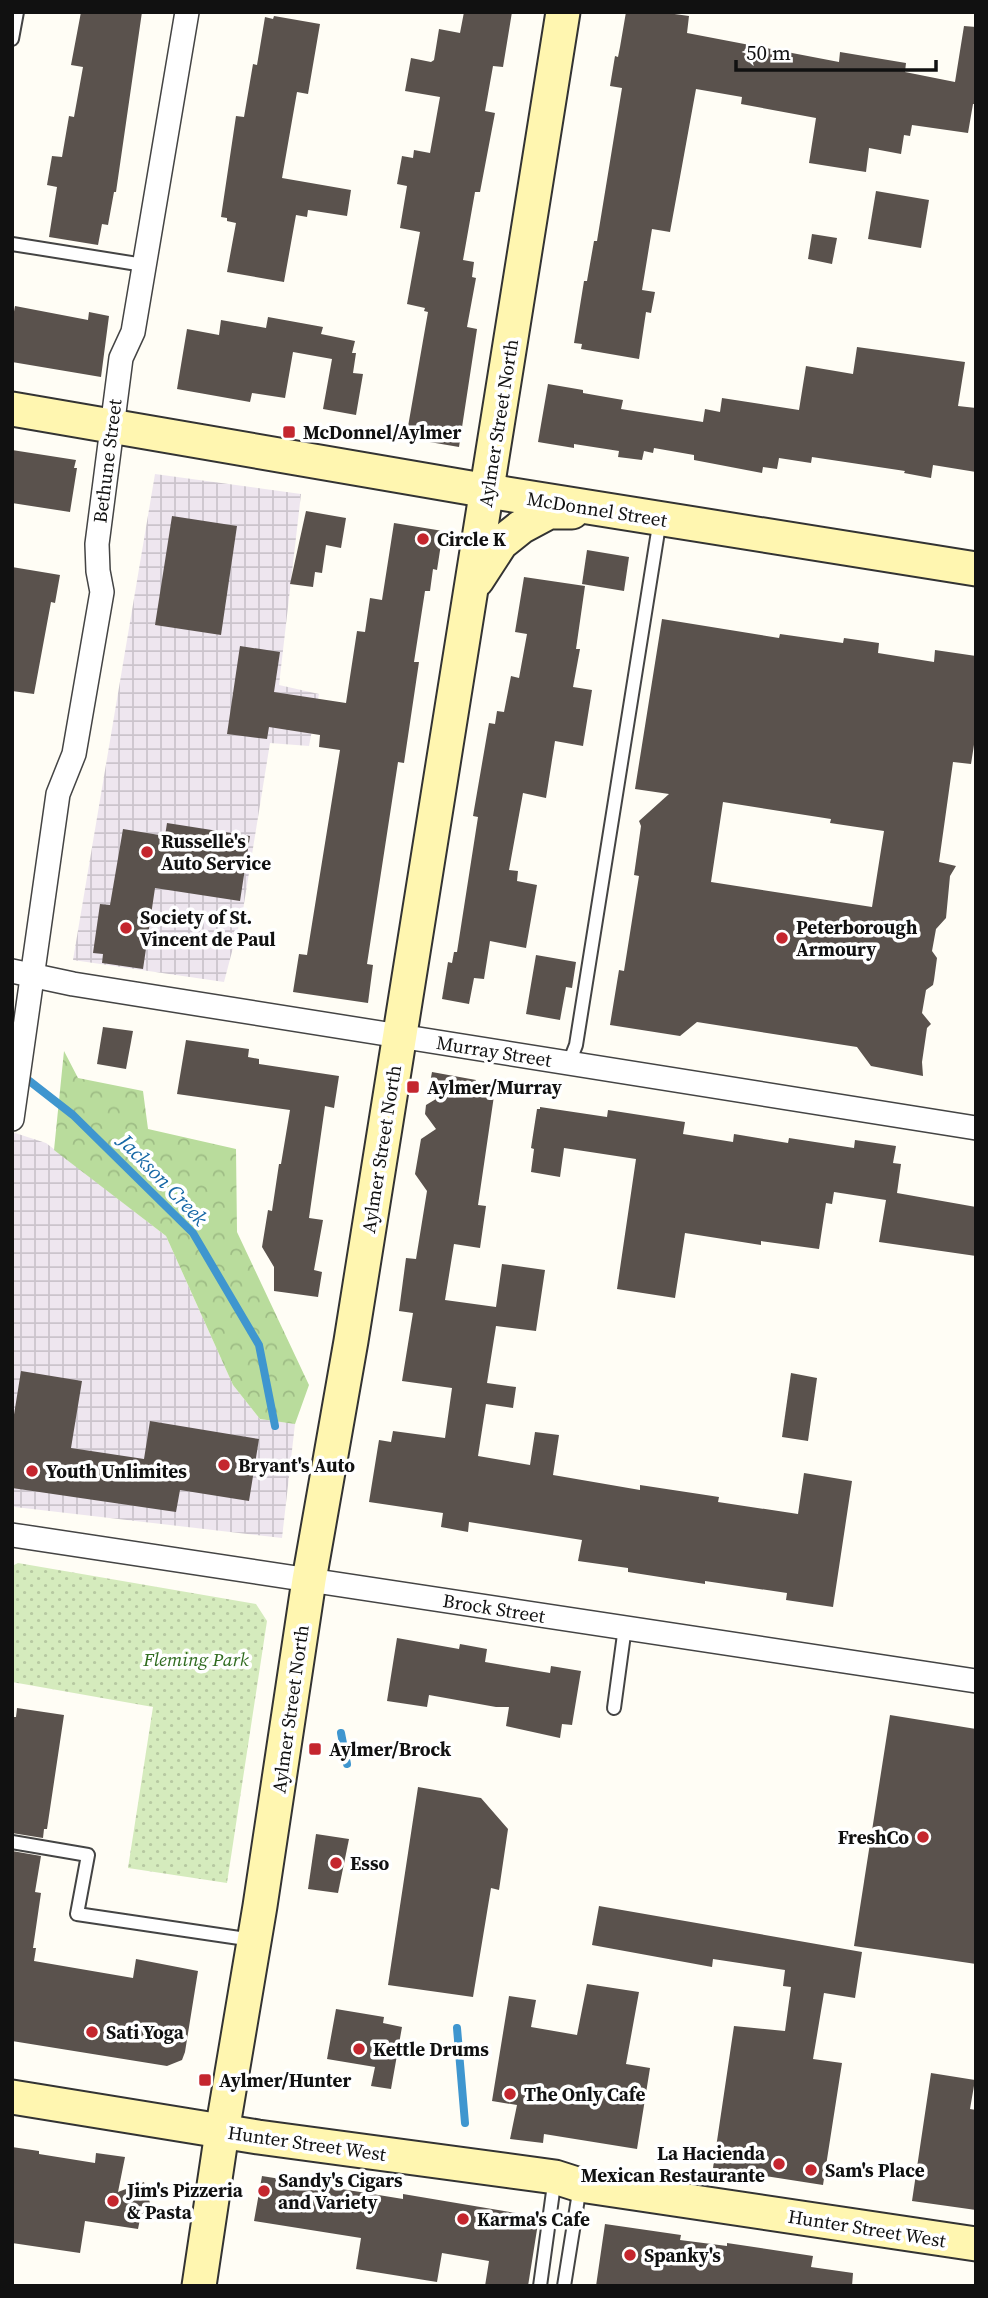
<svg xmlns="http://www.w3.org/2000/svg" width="988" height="2298" font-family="'Source Serif 4',serif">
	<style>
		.industrial { fill: url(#industrial-grid) }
		.grass { fill: url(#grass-dots) }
		.forest { fill: url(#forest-crowns) }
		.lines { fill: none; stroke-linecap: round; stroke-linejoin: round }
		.stream { stroke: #3f96cf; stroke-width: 8 }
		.building { fill: #5a524d; fill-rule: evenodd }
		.lane-casing { stroke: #444; stroke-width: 16 }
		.street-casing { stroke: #444; stroke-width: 26 }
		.secondary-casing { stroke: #333; stroke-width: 37 }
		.lane { stroke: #fff; stroke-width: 12 }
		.street { stroke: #fff; stroke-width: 23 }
		.secondary { stroke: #fff6b0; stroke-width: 33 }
		.poi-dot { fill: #c4262e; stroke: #fff; stroke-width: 2.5 }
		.labels { text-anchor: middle; stroke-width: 7; stroke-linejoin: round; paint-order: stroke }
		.street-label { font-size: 19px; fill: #111; stroke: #fff }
		.poi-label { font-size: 19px; font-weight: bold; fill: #111; stroke: #fff; text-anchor: start }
		.park-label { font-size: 19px; font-style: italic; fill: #2f6b1f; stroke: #fff }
		.water-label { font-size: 21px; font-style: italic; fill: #1768a6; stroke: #fff }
	</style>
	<defs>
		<pattern id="industrial-grid" width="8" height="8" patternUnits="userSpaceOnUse" patternTransform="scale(1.75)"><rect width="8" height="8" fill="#eee6ef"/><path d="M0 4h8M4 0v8" fill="none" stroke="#cbc4cc"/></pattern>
		<pattern id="grass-dots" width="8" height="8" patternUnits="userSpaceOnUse" patternTransform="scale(1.75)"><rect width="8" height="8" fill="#d5ebbd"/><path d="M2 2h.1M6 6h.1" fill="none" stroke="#b6c8a1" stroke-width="1.8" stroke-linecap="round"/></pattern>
		<pattern id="forest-crowns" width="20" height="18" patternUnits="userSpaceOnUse" patternTransform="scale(1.75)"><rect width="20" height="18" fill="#b9dc9c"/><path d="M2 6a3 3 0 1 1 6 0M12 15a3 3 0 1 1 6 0" fill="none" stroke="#9ebc85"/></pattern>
	</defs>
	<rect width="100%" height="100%" fill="#fffdf5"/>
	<g class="industrial">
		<path d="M155 474 301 494 279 685 319 694 309 746 270 743 243 910 224 982 73 960Z"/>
		<path d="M12 1132 46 1143 166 1236 233 1385 260 1419 295 1424 282 1538 15 1507 12 1504Z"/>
	</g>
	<path class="grass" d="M18 1563 256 1604 267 1621 227 1883 128 1868 153 1707 12 1682V1566Z"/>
	<path class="forest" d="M64 1051 78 1078 143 1091 148 1129 236 1149 237 1232 309 1385 295 1424 260 1419 233 1385 166 1236 54 1150Z"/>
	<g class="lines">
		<g class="stream">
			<path d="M23 1076 73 1115 193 1233 259 1345 275 1426"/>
			<path d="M341 1733 347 1764"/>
			<path d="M457 2028 465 2123"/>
		</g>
	</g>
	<g class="building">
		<path d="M81 12H142L116 192H114L108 225 102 224 98 245 49 237 57 187 47 185 52 156 62 157 69 116 74 117 83 67 71 65Z"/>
		<path d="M464 12H512L503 67 493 66 485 111 495 113 480 192H475L463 260 474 262 472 277 476 278 467 327 477 329 459 447 406 438 428 312 424 311 425 308 407 304 420 232 400 228 407 186 397 184 402 156 413 158 414 150 430 153 440 97 405 91 411 58 431 62 434 60 439 29 460 33Z"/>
		<path d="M626 12H660L689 16 687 33 839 62 840 52 906 63 905 72 955 82 964 26 976 27V104H973L968 133 912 125 910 136 904 135 901 154 869 148 866 172 809 163 816 118 741 104 742 97 696 89 670 232 652 229 642 290 655 292 651 313 646 312 639 359 581 349 582 344 574 343 584 281H587L594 241H597L622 88 610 86 615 56 618 57 620 47Z"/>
		<path d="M274 16 320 24 308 94 297 92 282 178 351 190 347 216 308 210 307 217 296 215 284 282 227 272 236 223 227 221V218L221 217 236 116 244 117 253 64 257 65 265 17 273 19Z"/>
		<path d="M876 191 929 200 921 248 868 239Z"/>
		<path d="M812 234 837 238 832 264 808 259Z"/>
		<path d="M15 306 88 320 89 312 109 316 101 377 12 362V323Z"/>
		<path d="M268 317 323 327 321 334 355 341 352 353H356L353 373 363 374 356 415 323 409 332 359 293 352 285 398 252 393 250 402 177 389 187 329 219 335 221 320 266 328Z"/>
		<path d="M857 347 965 362 958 406 976 408V472L933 465 931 478 904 473 905 471 812 457 811 463 779 458 777 469 763 467 762 473 694 460V455L654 448 653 453 644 451 642 460 618 457 619 451 574 444V448L538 442 548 384 583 390V393L623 400 621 409 703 422 705 409 720 412 722 398 799 410 806 366 853 374Z"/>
		<path d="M12 450 76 460 74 468H77L70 512 12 503Z"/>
		<path d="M306 511 346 518 341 548 326 545 322 573 315 572 313 587 290 584Z"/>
		<path d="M172 516 237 526 221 635 155 625Z"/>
		<path d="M394 523 443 531 437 570 433 569 430 591H425L414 662H419L404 763 398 762 367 964 373 965 368 1003 293 992 299 954 307 955 340 750 319 747 320 735 269 727 267 739 227 734 240 646 280 652 274 692 346 703 357 631 365 632 370 598 382 600Z"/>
		<path d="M587 550 629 557 624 591 582 584Z"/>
		<path d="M12 567 60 575 55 603 51 602 34 694 12 691Z"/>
		<path d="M524 577 585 586 576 649H580L573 687 592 690 583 746 555 741 546 798 523 793 509 870 518 871 517 881 537 885 526 948 490 941 484 979 474 978 469 1004 442 999 448 962 452 963 454 952H457L478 817 473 816 489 723 495 724 497 711 504 712 511 676 519 678 527 634 515 632Z"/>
		<path d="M662 619 779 638 780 634 843 643 844 638 879 643 878 653 934 662 935 650 976 656V732L971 764 953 762 939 862 956 866 950 876 946 918 936 929 932 951 937 958 934 980 933 985 926 990 922 1013 931 1024 927 1028 922 1062 923 1076 871 1066 857 1047 697 1022 680 1036 610 1025 619 970 624 971 639 876 634 875 641 826 639 821 669 794 635 789ZM723 802 831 819 830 823 884 831 872 907 711 882Z"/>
		<path d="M167 823 250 836 240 901 155 888 143 969 102 963 103 954 93 953 100 904 110 905 123 829 165 836Z"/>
		<path d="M536 955 576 962 572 988 566 987 560 1020 526 1014Z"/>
		<path d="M103 1027 133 1031 126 1069 97 1064Z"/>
		<path d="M186 1040 249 1049 248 1057 259 1059V1064L339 1076 334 1108 325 1106 309 1218 323 1220 314 1270 322 1272 318 1297 274 1291V1267L262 1247 268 1210 272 1211 279 1164H281L290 1110 177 1094Z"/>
		<path d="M432 1072 476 1080V1086L495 1089 478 1205 486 1206 480 1248 454 1244 445 1300 496 1307 502 1264 545 1270 536 1331 496 1326 487 1383 516 1387 513 1408 486 1404 478 1456 530 1465 535 1432 559 1435 553 1475 640 1490V1485L719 1497 718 1502 798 1514 804 1473 852 1481 833 1607 786 1600 787 1593 705 1581V1584L628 1572V1568L578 1561 582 1540 469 1522 468 1532 441 1527 443 1513 369 1502 379 1440 391 1442 393 1431 445 1438 452 1388 402 1381 413 1313 399 1311 406 1258 416 1259 427 1191 415 1174 421 1139 436 1129 425 1114 426 1105 436 1099 429 1088Z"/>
		<path d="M540 1107 607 1117 608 1110 685 1122 683 1134 733 1142 734 1134 788 1143 789 1138 854 1148 855 1140 896 1146 893 1163 901 1164 897 1193 976 1207V1256L879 1242 886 1200 834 1192 832 1204 826 1203 819 1249 761 1241V1245L685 1233 675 1298 617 1289 636 1159 564 1148 560 1177 531 1172 534 1149 531 1148 537 1109H540Z"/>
		<path d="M21 1371 82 1381 71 1448 144 1459 150 1421 259 1439 249 1501 180 1490 176 1512 12 1488V1427Z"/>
		<path d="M791 1373 817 1378 808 1441 782 1437Z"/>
		<path d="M397 1638 459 1649 460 1644 487 1649 485 1662 550 1673 551 1666 581 1671 572 1725 562 1724 560 1738 506 1726 509 1707H496L429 1695 427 1707 387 1701Z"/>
		<path d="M17 1708 64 1715 47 1829H44L43 1838 12 1833V1717H16Z"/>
		<path d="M890 1715 976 1729V1964L854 1946Z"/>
		<path d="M418 1787 481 1798 508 1829 499 1890 491 1888 473 1997 388 1985Z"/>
		<path d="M316 1834 349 1839 338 1893 308 1889Z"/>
		<path d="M12 1851 41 1856 35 1892 41 1893 33 1948H36L34 1961 133 1978 136 1959 198 1971 185 2052 182 2060 167 2066 12 2041Z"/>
		<path d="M599 1906 862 1952 855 1998 824 1993 813 2059 842 2063 823 2185 713 2168 734 2026 785 2031 791 1987 783 1986 785 1970 713 1959 712 1967 592 1945Z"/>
		<path d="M587 1984 639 1992 626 2064 650 2068 637 2149 544 2134 543 2143 510 2139 517 2105 492 2101 509 1996 536 2000 531 2027 577 2035Z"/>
		<path d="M336 2009 384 2017 383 2023 402 2027 391 2089 371 2086 375 2067 327 2059Z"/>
		<path d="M931 2073 975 2080 970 2109 976 2110V2210L912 2201Z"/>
		<path d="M12 2147 39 2151V2154L95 2163 96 2153 125 2157 118 2192 144 2182 152 2210 141 2214 138 2229 85 2221 80 2253 12 2243Z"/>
		<path d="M262 2176 403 2199V2194L539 2217 528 2286H485L489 2261 442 2253 437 2282 356 2269 361 2238 254 2221Z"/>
		<path d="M605 2224 681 2235 680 2240 727 2246V2243L813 2256 811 2267 853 2273 852 2286H596Z"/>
	</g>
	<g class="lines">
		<g class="lane-casing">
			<g id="lane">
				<path d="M12 39 17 12"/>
				<path d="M12 244 144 265"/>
				<path d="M569 1063 576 1045 660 519"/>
				<path d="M614 1708 625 1627"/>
				<path d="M12 1842 88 1855 77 1914 253 1940"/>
				<path d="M540 2286 555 2177"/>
				<path d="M564 2286 580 2186"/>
			</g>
		</g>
		<g class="street-casing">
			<g id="street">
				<path d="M12 971 73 984 976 1128"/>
				<path d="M12 1119 58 794 74 754 102 592 98 571 97 544 121 358 133 332 187 12"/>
				<path d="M12 1535 976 1681"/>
			</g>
		</g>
		<g class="secondary-casing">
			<g id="secondary">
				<path d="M12 409 488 491 976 569"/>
				<path d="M477 580 501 543 521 527 549 512H572"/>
				<path d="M12 2097 258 2137 555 2177 580 2185 976 2244"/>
				<path d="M199 2286 222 2132 260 1906 309 1580 351 1341 563 12"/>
			</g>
		</g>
		<use href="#lane" class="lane"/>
		<use href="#street" class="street"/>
		<use href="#secondary" class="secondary"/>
	</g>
	<g class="poi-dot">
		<rect x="282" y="425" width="14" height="14" rx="3.5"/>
		<circle cx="423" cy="539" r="7"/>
		<circle cx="147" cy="852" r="7"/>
		<circle cx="126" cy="928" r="7"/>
		<circle cx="782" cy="938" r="7"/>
		<rect x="406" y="1080" width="14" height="14" rx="3.5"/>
		<circle cx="224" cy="1465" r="7"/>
		<circle cx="32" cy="1471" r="7"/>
		<rect x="308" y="1742" width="14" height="14" rx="3.5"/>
		<circle cx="923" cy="1837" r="7"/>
		<circle cx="336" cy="1863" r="7"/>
		<circle cx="92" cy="2032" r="7"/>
		<circle cx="359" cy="2049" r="7"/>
		<rect x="198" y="2073" width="14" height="14" rx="3.5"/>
		<circle cx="510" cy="2094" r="7"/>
		<circle cx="779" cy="2164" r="7"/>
		<circle cx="811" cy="2170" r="7"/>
		<circle cx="264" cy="2191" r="7"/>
		<circle cx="113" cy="2201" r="7"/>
		<circle cx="463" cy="2219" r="7"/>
		<circle cx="630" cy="2255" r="7"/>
	</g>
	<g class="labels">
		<g class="street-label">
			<text transform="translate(498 423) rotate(-81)" y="7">Aylmer Street North</text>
			<text transform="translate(107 461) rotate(-83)" y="7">Bethune Street</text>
			<text transform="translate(597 509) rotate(9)" y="7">McDonnel Street</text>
			<text transform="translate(494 1051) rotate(9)" y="7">Murray Street</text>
			<text transform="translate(381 1149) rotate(-81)" y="7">Aylmer Street North</text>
			<text transform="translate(494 1608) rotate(9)" y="7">Brock Street</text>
			<text transform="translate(290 1709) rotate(-82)" y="7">Aylmer Street North</text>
			<text transform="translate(307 2143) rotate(8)" y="7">Hunter Street West</text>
			<text transform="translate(867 2228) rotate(9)" y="7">Hunter Street West</text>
		</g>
		<g class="poi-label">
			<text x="303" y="439">McDonnel/Aylmer</text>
			<text x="437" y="546">Circle K</text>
			<text x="161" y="848">Russelle's<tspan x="161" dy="22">Auto Service</tspan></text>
			<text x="140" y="924">Society of St.<tspan x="140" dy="22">Vincent de Paul</tspan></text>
			<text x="796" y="934">Peterborough<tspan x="796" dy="22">Armoury</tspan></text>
			<text x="427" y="1094">Aylmer/Murray</text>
			<text x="238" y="1472">Bryant's Auto</text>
			<text x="46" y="1478">Youth Unlimites</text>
			<text x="329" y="1756">Aylmer/Brock</text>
			<text x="909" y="1844" text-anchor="end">FreshCo</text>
			<text x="350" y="1870">Esso</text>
			<text x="106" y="2039">Sati Yoga</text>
			<text x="373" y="2056">Kettle Drums</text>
			<text x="219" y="2087">Aylmer/Hunter</text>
			<text x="524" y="2101">The Only Cafe</text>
			<text x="765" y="2160" text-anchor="end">La Hacienda<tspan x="765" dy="22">Mexican Restaurante</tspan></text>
			<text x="825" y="2177">Sam's Place</text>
			<text x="278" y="2187">Sandy's Cigars<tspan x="278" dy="22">and Variety</tspan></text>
			<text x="127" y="2197">Jim's Pizzeria<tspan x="127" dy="22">&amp; Pasta</tspan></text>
			<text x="477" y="2226">Karma's Cafe</text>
			<text x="644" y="2262">Spanky's</text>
		</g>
		<g class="park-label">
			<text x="196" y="1666">Fleming Park</text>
		</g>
		<g class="water-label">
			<text transform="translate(163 1180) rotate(46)" y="7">Jackson Creek</text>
		</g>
	</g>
	<rect width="988" height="2298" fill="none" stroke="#111111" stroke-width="28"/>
	<path d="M736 60v10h200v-10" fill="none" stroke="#111111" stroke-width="3.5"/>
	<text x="746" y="60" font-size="21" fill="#111111" stroke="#ffffff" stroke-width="5" paint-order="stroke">50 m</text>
</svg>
